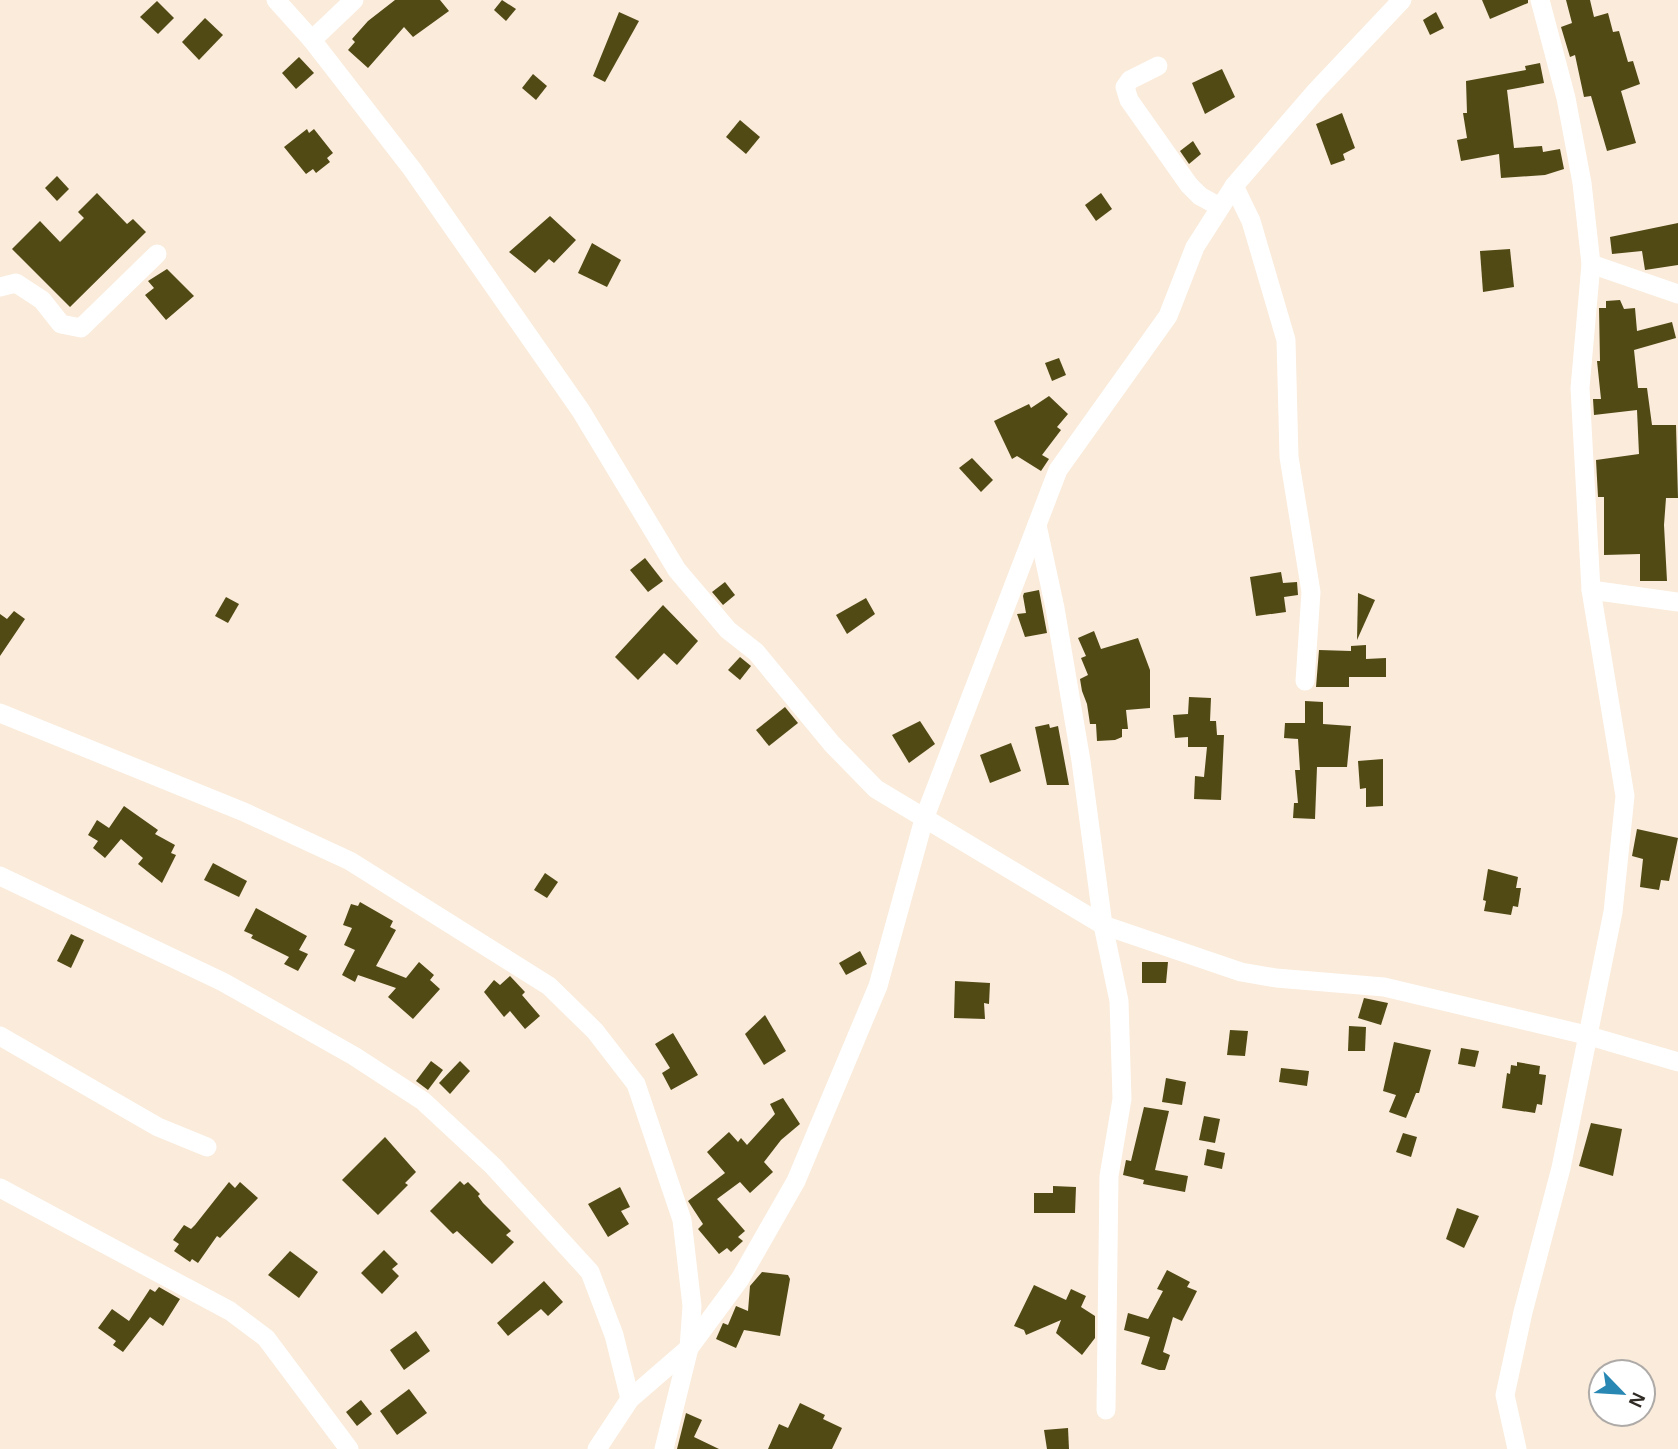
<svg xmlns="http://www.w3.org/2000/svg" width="1678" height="1449" font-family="Arial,sans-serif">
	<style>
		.building { fill: #514a15 }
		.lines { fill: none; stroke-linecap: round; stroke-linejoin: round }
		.minor { stroke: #fff; stroke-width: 19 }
	</style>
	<rect width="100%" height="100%" fill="#faebda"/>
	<g class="building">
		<path d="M395 0H440L449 11 413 37 404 27 368 68 348 50 355 42 352 39 368 21Z"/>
		<path d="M502 0 516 9 506 21 494 10Z"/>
		<path d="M1482 0H1528V3L1490 19Z"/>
		<path d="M1566 0H1590L1594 17 1608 13 1613 32 1619 31 1628 62 1633 61 1640 84 1621 91 1636 143 1607 151 1591 96 1584 97 1575 55 1570 57 1561 27 1572 23Z"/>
		<path d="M157 1 174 18 158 34 140 17Z"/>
		<path d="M619 12 639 21 605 82 593 76Z"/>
		<path d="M1436 12 1444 28 1430 35 1423 20Z"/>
		<path d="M205 18 223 35 199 60 182 42Z"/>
		<path d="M299 57 314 73 296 89 282 73Z"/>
		<path d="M1540 63 1544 83 1507 90 1514 148 1542 146 1543 152 1560 149 1564 169 1545 175 1501 178 1499 154 1461 161 1457 140 1467 138 1463 113H1467L1466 81 1526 70 1525 66Z"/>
		<path d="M1222 69 1235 97 1205 114 1192 83Z"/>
		<path d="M533 74 547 86 536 100 522 88Z"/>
		<path d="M1342 113 1355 148 1343 154 1345 160 1331 165 1316 124Z"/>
		<path d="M740 120 760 137 746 154 726 137Z"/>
		<path d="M307 129 309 133 314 129 333 153 327 158 330 162 316 173 313 169 306 174 284 147Z"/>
		<path d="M1193 141 1201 154 1189 164 1180 151Z"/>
		<path d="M57 176 69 189 57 201 45 188Z"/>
		<path d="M97 193 127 224 133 219 146 232 70 307 12 249 40 221 60 242 84 218 78 212Z"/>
		<path d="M1101 193 1112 209 1096 221 1085 205Z"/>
		<path d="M550 216 576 240 554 263 549 259 535 273 509 252Z"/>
		<path d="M1678 223V265L1645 270 1642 251 1612 254 1610 237Z"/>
		<path d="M592 243 621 260 607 287 578 273Z"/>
		<path d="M1510 249 1514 287 1483 292 1480 251Z"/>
		<path d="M167 269 194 296 166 320 145 295 154 288 148 281Z"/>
		<path d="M1620 300 1624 309 1635 308 1637 331 1672 322 1676 338 1634 350 1638 388H1647L1652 425H1676L1678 498H1666L1664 525 1667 581H1640V554L1604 555V497H1598L1596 460 1639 454 1637 410 1594 415 1593 399H1601L1597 361H1600L1599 308H1606V301Z"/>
		<path d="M1059 358 1066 375 1052 381 1045 363Z"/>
		<path d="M1049 396 1068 414 1057 427 1061 430 1042 455 1049 459 1041 471 1017 456 1012 459 994 421 1029 404 1031 408Z"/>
		<path d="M972 458 993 480 981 492 959 468Z"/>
		<path d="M645 558 663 581 648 592 630 570Z"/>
		<path d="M1281 572 1283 583 1297 582 1298 595 1284 597 1286 612 1256 616 1250 577Z"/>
		<path d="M725 582 735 595 723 605 712 592Z"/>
		<path d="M1039 590 1047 633 1025 637 1017 614 1026 613 1023 596 1024 593Z"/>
		<path d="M1358 593 1375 600 1357 640Z"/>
		<path d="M226 597 239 604 228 623 215 616Z"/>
		<path d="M866 598 875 614 847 634 836 615Z"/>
		<path d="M663 605 698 641 677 665 664 653 638 680 615 657Z"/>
		<path d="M14 611 25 619 0 656V614L7 619Z"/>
		<path d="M1094 631 1101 649 1138 638 1150 670V708L1126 710 1128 729H1122V737L1115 740 1097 741 1096 724H1090L1087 704 1082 691 1080 679 1088 675 1081 658 1086 656 1078 638Z"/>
		<path d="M1366 645V659L1386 658V677H1349V687H1316L1319 650 1351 651V646Z"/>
		<path d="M740 657 751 666 740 680 728 670Z"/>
		<path d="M1189 697 1211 698 1210 721H1216L1217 735H1224L1221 800 1194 799 1195 776 1204 777 1207 747H1188V737L1175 738 1173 715 1188 714Z"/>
		<path d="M1305 701 1323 702V724L1351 726 1347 767H1317L1315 819 1293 818 1294 803H1298L1295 770H1300L1298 739 1284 738 1285 723H1305Z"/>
		<path d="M785 707 798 723 769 746 756 730Z"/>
		<path d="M920 721 935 744 909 763 892 735Z"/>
		<path d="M1049 724 1050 728 1058 726 1069 785H1047L1035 727Z"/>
		<path d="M1011 743 1021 771 990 783 980 755Z"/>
		<path d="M1383 759V806L1366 807V788L1360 789 1358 761Z"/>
		<path d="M124 806 158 830 155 834 175 845 171 853 176 855 162 883 138 864 143 858 121 839 105 858 93 848 98 841 88 835 97 820 109 828Z"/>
		<path d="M1637 829 1678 838 1669 881 1661 880 1659 890 1640 887 1643 859 1632 856Z"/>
		<path d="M213 863 247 881 239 897 204 880Z"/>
		<path d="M1488 869 1518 877 1516 888H1521L1518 907 1513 906 1511 915 1484 911 1486 901 1483 900Z"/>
		<path d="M545 873 558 882 547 898 534 890Z"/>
		<path d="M360 902 393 921 390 927 396 930 376 966 406 978 419 962 434 975 430 980 440 989 413 1019 388 997 396 988 358 975 355 982 342 975 355 950 344 945 352 928 343 925 351 904 358 906Z"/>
		<path d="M256 908 307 936 299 950 308 954 298 971 284 964 289 957 251 938 253 935 244 931Z"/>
		<path d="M71 934 84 940 71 968 57 961Z"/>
		<path d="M860 951 867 964 846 975 839 963Z"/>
		<path d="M1142 962H1168L1166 983H1142Z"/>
		<path d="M510 976 525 992 522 995 540 1016 525 1029 510 1011 504 1017 484 992 494 980 500 985Z"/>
		<path d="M955 981 990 983 989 1004 984 1003 985 1019 954 1018Z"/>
		<path d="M1364 998 1388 1003 1381 1025 1358 1018Z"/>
		<path d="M765 1015 786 1051 764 1065 745 1034Z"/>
		<path d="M1349 1026 1366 1027 1365 1051H1348Z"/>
		<path d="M1230 1030 1248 1031 1245 1056 1227 1055Z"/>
		<path d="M673 1033 698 1075 671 1090 662 1073 670 1068 655 1044Z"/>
		<path d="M1394 1042 1431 1050 1419 1093H1416L1406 1118 1389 1112 1396 1095 1383 1091Z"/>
		<path d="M1461 1048 1479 1051 1475 1067 1458 1064Z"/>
		<path d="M431 1061 443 1070 428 1090 416 1081Z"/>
		<path d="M460 1061 470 1071 450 1094 439 1083Z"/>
		<path d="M1517 1062 1540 1066 1539 1074 1546 1075 1542 1105 1537 1104 1535 1113 1502 1108 1507 1073 1510 1074 1511 1065 1517 1066Z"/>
		<path d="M1281 1068 1309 1071 1307 1086 1279 1082Z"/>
		<path d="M1166 1078 1186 1082 1182 1105 1162 1102Z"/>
		<path d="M783 1098 800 1124 781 1140 764 1162 773 1172 750 1193 740 1182 717 1199 745 1231 738 1237 743 1241 731 1252 727 1248 719 1254 698 1229 703 1224 688 1201 725 1173 707 1152 729 1132 738 1142 741 1138 747 1145 775 1114 770 1104Z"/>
		<path d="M1144 1107 1169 1111 1155 1170 1188 1176 1185 1192 1143 1184 1144 1180 1123 1175 1126 1160 1131 1161Z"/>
		<path d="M1204 1116 1220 1119 1215 1143 1199 1140Z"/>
		<path d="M1591 1123 1622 1129 1613 1176 1579 1166Z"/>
		<path d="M1403 1133 1417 1137 1411 1157 1396 1152Z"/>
		<path d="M385 1137 416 1172 405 1183 408 1185 378 1215 342 1180Z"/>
		<path d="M1207 1149 1225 1153 1222 1169 1204 1165Z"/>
		<path d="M460 1181 464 1185 468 1182 480 1194 478 1196 483 1203 511 1231 506 1235 514 1242 492 1264 457 1231 453 1234 430 1211Z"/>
		<path d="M229 1182 235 1188 240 1182 258 1198 220 1238 217 1236 198 1263 192 1259 190 1262 174 1251 179 1244 173 1240 184 1225 191 1229 195 1225Z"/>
		<path d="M1053 1186 1076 1187 1075 1213H1034V1193H1053Z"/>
		<path d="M620 1187 630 1207 621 1211 629 1224 608 1237 588 1204Z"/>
		<path d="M1457 1208 1479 1216 1464 1248 1446 1239Z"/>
		<path d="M384 1250 398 1264 392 1269 399 1276 382 1294 361 1273Z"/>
		<path d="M290 1251 318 1272 299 1298 268 1275Z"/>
		<path d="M1167 1270 1190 1282 1187 1287 1197 1291 1182 1321 1173 1317 1163 1352 1170 1355 1165 1370H1159L1141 1364 1150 1337 1124 1330 1128 1313 1148 1319 1163 1291 1157 1289Z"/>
		<path d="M762 1272 788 1275 790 1279 780 1336 744 1330 736 1348 716 1339 723 1323 728 1325 736 1306 748 1311 750 1286Z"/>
		<path d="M544 1281 563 1302 548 1316 541 1309 508 1336 497 1323Z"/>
		<path d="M1034 1285 1066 1300 1071 1289 1086 1296 1081 1307 1095 1316V1338L1082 1355 1056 1333 1061 1320 1026 1335 1024 1330 1014 1326Z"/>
		<path d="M159 1287 180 1299 163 1326 150 1317 123 1352 113 1345 116 1341 98 1328 112 1309 129 1321 150 1289 155 1292Z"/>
		<path d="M416 1331 430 1351 404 1370 390 1350Z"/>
		<path d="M409 1389 427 1413 397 1435 380 1411Z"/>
		<path d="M361 1400 372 1414 357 1426 346 1412Z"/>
		<path d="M800 1403 825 1415 823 1419 842 1428 832 1449H768L779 1424 788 1428Z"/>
		<path d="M686 1413 702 1420 694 1437 719 1449H677Z"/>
		<path d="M1068 1428 1069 1449H1047L1044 1430Z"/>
	</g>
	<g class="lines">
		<g class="minor">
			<path d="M276 0 312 40 412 169 581 411 677 570 728 630 756 652 832 744 876 789 1103 925 1241 972 1276 978 1384 987 1586 1035 1678 1062"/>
			<path d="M312 40 354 0"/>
			<path d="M1158 66 1130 80 1125 87 1129 100 1189 185 1200 196 1220 207"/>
			<path d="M1234 186 1251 221 1286 340 1289 457 1311 592 1305 681"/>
			<path d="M1591 264 1678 294"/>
			<path d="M0 287 16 283 42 300 61 324 81 328 157 254"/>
			<path d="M1037 525 1055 608 1081 761 1103 925 1119 1001 1122 1099 1109 1176 1106 1410"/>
			<path d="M1591 590 1678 602"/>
			<path d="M0 713 244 812 350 861 549 986 595 1031 636 1084 682 1220 692 1306 689 1348 664 1449"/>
			<path d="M0 876 223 982 354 1056 423 1101 493 1166 590 1272 614 1335 630 1399"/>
			<path d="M0 1036 158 1127 207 1147"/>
			<path d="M0 1188 230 1311 266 1338 349 1449"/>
			<path d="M597 1449 630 1399 689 1348 740 1279 796 1181 878 986 924 819 1058 470 1168 316 1195 247 1234 186 1316 91 1402 0"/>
			<path d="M1517 1449 1505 1395 1523 1312 1561 1168 1613 912 1625 796 1591 590 1580 388 1591 264 1582 183 1566 98 1540 0"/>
		</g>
	</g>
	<g transform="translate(1622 1393) rotate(115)"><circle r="33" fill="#ffffff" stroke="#adaaa8" stroke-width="2"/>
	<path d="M0-5L12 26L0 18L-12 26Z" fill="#2887b3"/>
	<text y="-10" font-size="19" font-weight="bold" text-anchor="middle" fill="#312b25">N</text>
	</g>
</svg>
